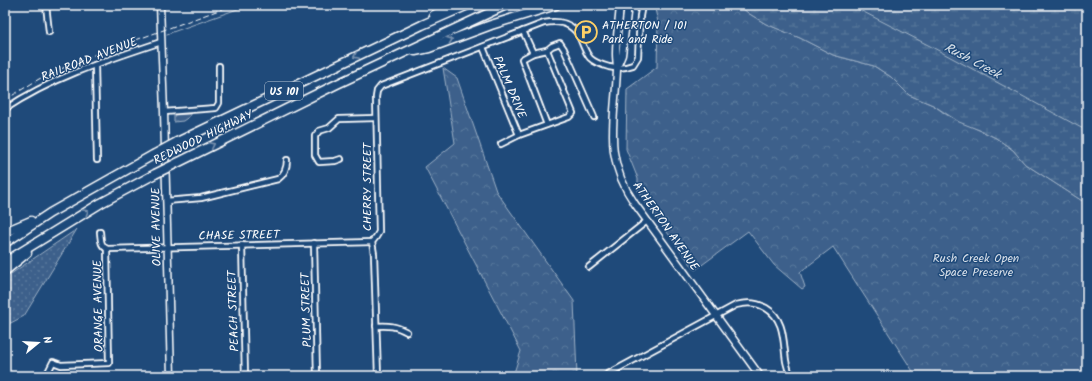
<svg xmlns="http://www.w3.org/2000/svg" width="1092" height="381" font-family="Kalam,sans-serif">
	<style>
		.grass { fill: url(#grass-dots); stroke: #9eb0c5 }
		.forest { fill: url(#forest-crowns); stroke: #9eb0c5 }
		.wetland { fill: url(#wetland-marsh); stroke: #9eb0c5 }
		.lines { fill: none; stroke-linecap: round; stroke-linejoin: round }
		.stream { stroke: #a3b5c8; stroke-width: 1 }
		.street-casing { stroke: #fff; stroke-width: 8 }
		.secondary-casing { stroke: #fff; stroke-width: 9 }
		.highway-casing { stroke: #fff; stroke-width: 11 }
		.street { stroke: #1f4a7a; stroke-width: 4.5 }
		.secondary { stroke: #1f4a7a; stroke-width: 6 }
		.highway { stroke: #1f4a7a; stroke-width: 8 }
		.rail { stroke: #fff; stroke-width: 1; stroke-dasharray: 6 3; stroke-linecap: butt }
		.highway-bridge-casing { stroke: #fff; stroke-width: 11; stroke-linecap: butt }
		.highway-bridge { stroke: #1f4a7a; stroke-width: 8 }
		.oneway { stroke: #7992af }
		.labels { text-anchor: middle; stroke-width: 3; stroke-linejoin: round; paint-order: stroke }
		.shield { fill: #1f4a7a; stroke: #bcc9d7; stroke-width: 1 }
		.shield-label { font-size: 11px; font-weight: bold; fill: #fff }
		.poi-label { font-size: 12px; fill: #fff; stroke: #1f4a7a; text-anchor: start }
		.street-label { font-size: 12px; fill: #fff; stroke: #1f4a7a }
		.park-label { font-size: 12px; fill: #d8dfe8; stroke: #1f4a7a }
		.water-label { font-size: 13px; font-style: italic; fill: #d8e0e8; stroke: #1f4a7a }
	</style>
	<defs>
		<pattern id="grass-dots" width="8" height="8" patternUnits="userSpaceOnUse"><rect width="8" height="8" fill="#3c618b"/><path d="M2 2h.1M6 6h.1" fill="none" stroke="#59799c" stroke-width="1.8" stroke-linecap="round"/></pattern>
		<pattern id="forest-crowns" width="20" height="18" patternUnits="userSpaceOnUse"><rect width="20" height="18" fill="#3c618b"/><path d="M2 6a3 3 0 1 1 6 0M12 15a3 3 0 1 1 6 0" fill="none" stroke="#59799c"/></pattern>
		<pattern id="wetland-marsh" width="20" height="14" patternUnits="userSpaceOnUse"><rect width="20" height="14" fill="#3c618b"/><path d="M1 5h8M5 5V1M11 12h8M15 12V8" fill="none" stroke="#59799c"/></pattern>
	</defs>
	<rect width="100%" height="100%" fill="#1f4a7a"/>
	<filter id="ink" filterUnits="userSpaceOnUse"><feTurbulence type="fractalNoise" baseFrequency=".025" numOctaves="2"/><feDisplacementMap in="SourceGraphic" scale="8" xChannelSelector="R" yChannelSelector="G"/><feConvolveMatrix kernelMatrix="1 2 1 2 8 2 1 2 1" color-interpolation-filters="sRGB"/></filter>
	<g filter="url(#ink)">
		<path class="grass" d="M77 229 24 316 5 326V278Z"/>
		<g class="forest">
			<path d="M654 5H739L748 13 766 24 800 38 833 55 874 66 891 77 909 95 933 105 947 115 996 138 1013 150 1025 164 1087 204V376H913L914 373 833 247 800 272 805 287 802 289 774 265 748 231 695 270 650 209 638 190V179L626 149 627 89 657 67 658 22Z"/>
			<path d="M443 68 457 78 496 191 574 301 577 376H513L521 351 425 167 455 143Z"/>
			<path d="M190 114V116L183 121 174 122V115Z"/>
		</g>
		<path class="wetland" d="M739 5H1087V204L1025 164 1013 150 996 138 982 131 959 122 933 105 909 95 891 77 874 66 833 55 800 38 766 24 748 13Z"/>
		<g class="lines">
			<g class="stream">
				<path d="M850 5 930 46 1087 131"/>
				<path d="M167 34 249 5"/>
			</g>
			<g class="street-casing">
				<g id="street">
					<path d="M46 5 49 32"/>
					<path d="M523 31 533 53"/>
					<path d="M483 47 519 135"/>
					<path d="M547 50 552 46 560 43 564 49 594 117"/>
					<path d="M95 65 97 160"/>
					<path d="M5 109C53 77 107 60 161 42"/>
					<path d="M164 112 216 108 219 103V66"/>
					<path d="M501 144 519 135 569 117 573 113 547 50 533 53 522 59 547 125"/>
					<path d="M341 159 335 161 319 162 315 155V136L319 131 329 128 339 119 376 118"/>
					<path d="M166 201 201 198 278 179C285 174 287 168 287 160"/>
					<path d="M100 232C101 240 100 245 107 249"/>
					<path d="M314 243 317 376"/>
					<path d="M242 245 245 376"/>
					<path d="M107 249 372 242"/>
					<path d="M589 267 647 221"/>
					<path d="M376 326C389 325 396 326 407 332"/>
					<path d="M46 376 53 362 61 365 109 363 107 249"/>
					<path d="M378 376 374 254 372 242 376 237 379 232 376 97 377 91 381 86 544 23C559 20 573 23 580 38 583 45 585 52 590 58 595 63 602 65 609 67 618 69 625 68 633 65L638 57 640 16 642 5"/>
					<path d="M605 376 608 374 736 305C747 302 756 302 766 308 785 319 783 341 786 361 787 366 789 371 790 376"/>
				</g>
			</g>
			<g class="secondary-casing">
				<g id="secondary">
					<path d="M160 5 164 112 171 376"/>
					<path d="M620 5C619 21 616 38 616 54 616 59 617 64 617 70 615 122 602 156 635 204L760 376"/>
					<path d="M617 67 622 55 628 5"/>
				</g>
			</g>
			<g class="highway-casing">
				<g id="highway">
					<path d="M434 15 452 5"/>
					<path d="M415 51 429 48 491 25 556 5"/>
					<path d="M177 142 422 25 468 5"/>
					<path d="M177 163 337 84 506 5"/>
					<path d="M5 232 31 221"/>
					<path d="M5 243 50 213 153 155"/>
					<path d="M5 262 101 203 155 174"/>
					<path d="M5 271 27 253"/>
				</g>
			</g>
			<use href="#street" class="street"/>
			<use href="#secondary" class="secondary"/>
			<use href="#highway" class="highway"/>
			<path class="rail" d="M5 100 39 79 83 59 233 5"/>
			<g class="highway-bridge-casing">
				<g id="highway-bridge">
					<path d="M153 155 177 142"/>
					<path d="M155 174 177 163"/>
				</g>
			</g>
			<use href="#highway-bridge" class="highway-bridge"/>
		</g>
		<defs><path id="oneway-chevron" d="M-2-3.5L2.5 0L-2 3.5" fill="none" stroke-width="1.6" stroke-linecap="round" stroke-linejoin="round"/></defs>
		<g class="oneway">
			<use href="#oneway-chevron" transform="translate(450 40) rotate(-20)"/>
			<use href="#oneway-chevron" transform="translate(356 56) rotate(154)"/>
			<use href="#oneway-chevron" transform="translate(212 145) rotate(-26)"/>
			<use href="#oneway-chevron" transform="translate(86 212) rotate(-31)"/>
		</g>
	</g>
	<defs>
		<g id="parking-ring" transform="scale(1.15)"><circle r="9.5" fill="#1f4a7a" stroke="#ffd166" stroke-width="1.5"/><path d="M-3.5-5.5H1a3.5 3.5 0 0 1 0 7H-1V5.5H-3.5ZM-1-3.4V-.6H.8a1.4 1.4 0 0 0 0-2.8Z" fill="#ffd166"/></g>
	</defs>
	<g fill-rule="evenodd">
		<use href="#parking-ring" x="586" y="32"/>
	</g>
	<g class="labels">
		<rect class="shield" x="265" y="82" width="38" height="18" rx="3"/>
		<g class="shield-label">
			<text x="284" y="95">US 101</text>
		</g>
		<g class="poi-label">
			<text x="602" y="29">ATHERTON / 101<tspan x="602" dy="14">Park and Ride</tspan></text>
		</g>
		<g class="street-label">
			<text transform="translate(89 59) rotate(-21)" y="4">RAILROAD AVENUE</text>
			<text transform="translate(510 87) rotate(67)" y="4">PALM DRIVE</text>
			<text transform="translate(203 137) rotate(-26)" y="4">REDWOOD HIGHWAY</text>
			<text transform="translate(367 187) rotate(-90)" y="4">CHERRY STREET</text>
			<text transform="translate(666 226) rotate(55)" y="4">ATHERTON AVENUE</text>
			<text transform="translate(156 227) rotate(-91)" y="4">OLIVE AVENUE</text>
			<text transform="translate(239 235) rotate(-1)" y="4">CHASE STREET</text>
			<text transform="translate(98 306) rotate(-91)" y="4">ORANGE AVENUE</text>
			<text transform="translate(306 310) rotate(-92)" y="4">PLUM STREET</text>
			<text transform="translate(233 311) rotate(-92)" y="4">PEACH STREET</text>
		</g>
		<g class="park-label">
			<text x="976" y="262">Rush Creek Open<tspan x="976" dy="14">Space Preserve</tspan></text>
		</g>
		<g class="water-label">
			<text transform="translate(973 60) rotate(28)" y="5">Rush Creek</text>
		</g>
	</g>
	<rect width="1092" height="381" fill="none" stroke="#1f4a7a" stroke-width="20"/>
	<rect x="10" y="10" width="1072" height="361" fill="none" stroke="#fff" stroke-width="1.5" filter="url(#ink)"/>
	<g transform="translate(38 343) rotate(72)" stroke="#1f4a7a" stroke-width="3" paint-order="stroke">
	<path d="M0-3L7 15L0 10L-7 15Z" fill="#ffffff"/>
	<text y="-6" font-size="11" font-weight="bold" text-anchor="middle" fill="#ffffff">N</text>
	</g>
</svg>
